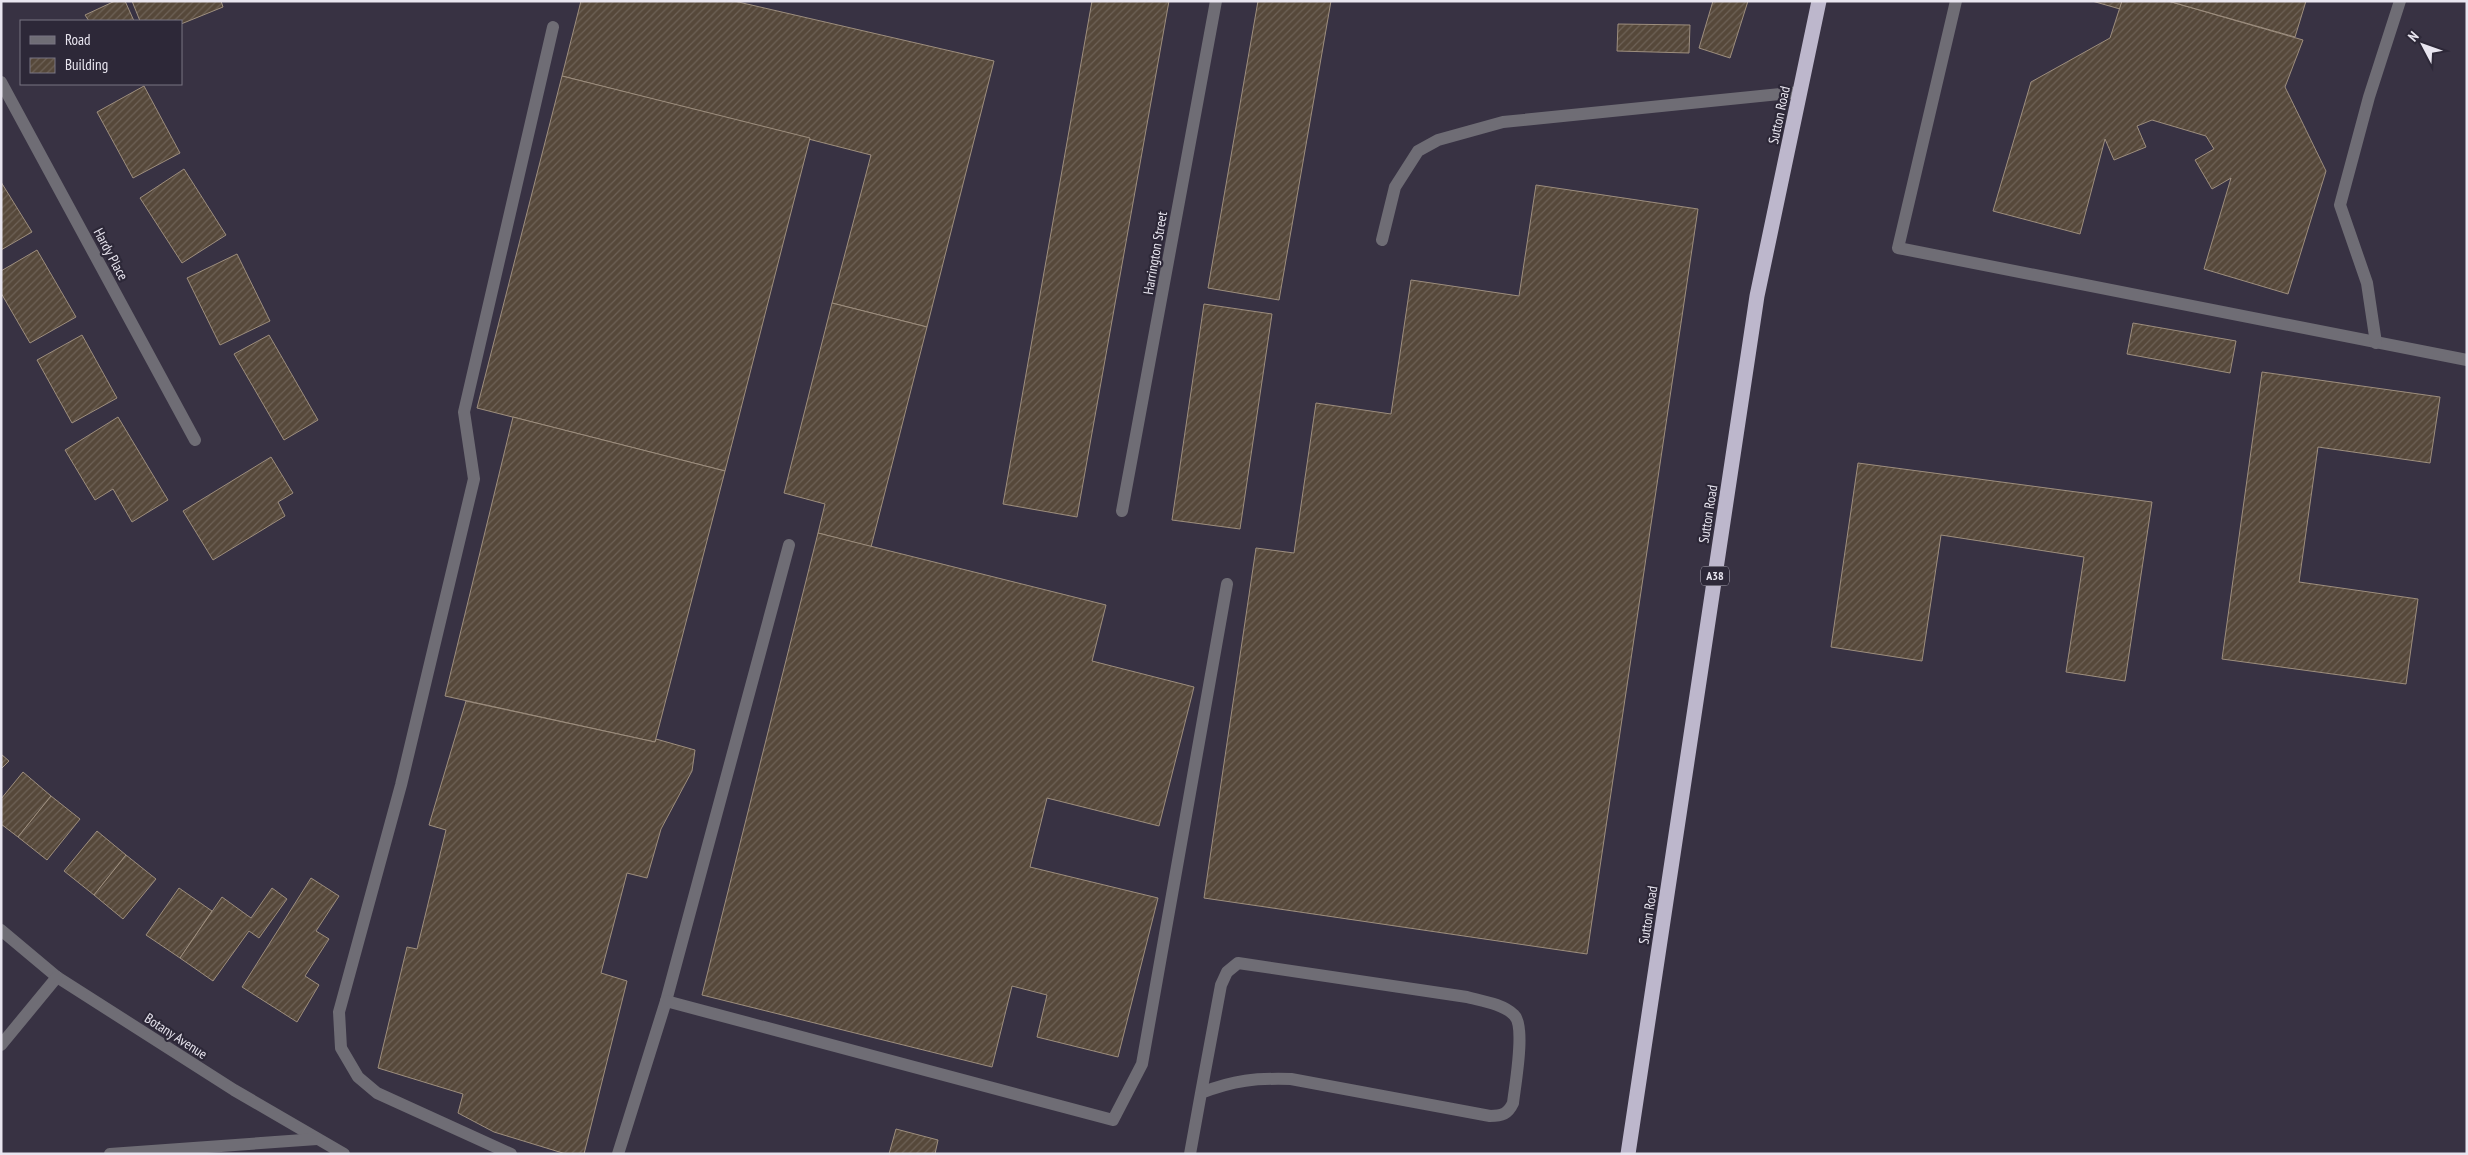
<svg xmlns="http://www.w3.org/2000/svg" width="2468" height="1155" font-family="'PT Sans Narrow',sans-serif">
	<style>
		.building { fill: url(#building-hatch); stroke: #9d8e7e }
		.lines { fill: none; stroke-linecap: round; stroke-linejoin: round }
		.minor { stroke: #6f6d75; stroke-width: 12 }
		.highway { stroke: #bdb7cc; stroke-width: 15 }
		.labels { text-anchor: middle; stroke-width: 4.5; stroke-linejoin: round; paint-order: stroke }
		.shield { fill: #2d2838; stroke: #b1adb9; stroke-width: 1 }
		.shield-label { font-size: 12px; font-weight: bold; fill: #e9e6f0 }
		.street-label { font-size: 14px; fill: #e9e6f0; stroke: #2d2838 }
	</style>
	<defs>
		<pattern id="building-hatch" width="6" height="6" patternUnits="userSpaceOnUse" patternTransform="scale(1.25)"><rect width="6" height="6" fill="#56483a"/><path d="M-1 1l2-2M0 6l6-6M5 7l2-2" fill="none" stroke="#6e6257"/></pattern>
	</defs>
	<rect width="100%" height="100%" fill="#383243"/>
	<g class="building">
		<path d="M115 1H125L134 21H89L85 15Z"/>
		<path d="M132 1H221L223 7 181 24V21H140Z"/>
		<path d="M581 1H734L994 61 927 327 832 303 871 155 562 76Z"/>
		<path d="M1092 1H1169L1077 517 1003 504Z"/>
		<path d="M1258 1H1331L1279 300 1208 288Z"/>
		<path d="M1713 1H1748L1730 58 1699 48Z"/>
		<path d="M2092 1H2122L2120 9Z"/>
		<path d="M2122 1H2168L2303 40 2285 87 2326 171 2288 294 2204 269 2231 178 2212 189 2195 160 2214 149 2206 136 2152 120 2137 126 2146 147 2114 160 2105 139 2080 234 1993 211 2031 82 2110 38Z"/>
		<path d="M2168 1H2306L2295 37Z"/>
		<path d="M1618 24 1690 25 1689 53 1617 51Z"/>
		<path d="M562 76 810 138 725 471 477 408Z"/>
		<path d="M144 86 180 153 133 178 97 112Z"/>
		<path d="M184 169 226 235 182 263 140 198Z"/>
		<path d="M1 182 32 232 1 250Z"/>
		<path d="M1536 185 1698 209 1587 954 1204 898 1256 548 1294 553 1316 403 1391 414 1411 280 1519 296Z"/>
		<path d="M37 250 76 317 30 343 1 293V271Z"/>
		<path d="M237 254 270 321 220 345 187 278Z"/>
		<path d="M832 303 927 327 871 547 818 533 825 504 784 493Z"/>
		<path d="M1204 304 1272 314 1240 529 1172 520Z"/>
		<path d="M2133 323 2236 341 2230 373 2127 354Z"/>
		<path d="M82 335 117 398 72 423 37 360Z"/>
		<path d="M269 335 318 420 284 440 234 354Z"/>
		<path d="M2262 372 2440 397 2430 463 2318 447 2299 582 2418 599 2406 684 2222 659Z"/>
		<path d="M118 417 168 500 132 522 113 489 95 500 65 450Z"/>
		<path d="M513 417 725 471 655 742 445 696Z"/>
		<path d="M271 457 293 493 278 502 285 516 213 560 183 511Z"/>
		<path d="M1858 463 2152 502 2125 681 2066 672 2084 557 1941 535 1922 661 1831 647Z"/>
		<path d="M818 533 1106 605 1092 661 1194 687 1159 826 1047 798 1030 867 1158 898 1118 1057 1037 1037 1047 995 1012 986 992 1067 702 995Z"/>
		<path d="M466 701 655 742 656 739 695 750 692 771 661 829 647 878 627 873 601 973 627 981 584 1154H566L494 1132 458 1113 463 1094 378 1068 407 947 417 949 446 830 429 825Z"/>
		<path d="M1 754 9 761 1 769Z"/>
		<path d="M23 772 51 796 18 837 1 824V799Z"/>
		<path d="M51 796 80 819 47 860 18 837Z"/>
		<path d="M97 831 126 855 94 895 64 871Z"/>
		<path d="M126 855 156 879 123 919 94 895Z"/>
		<path d="M311 878 339 896 316 931 329 939 305 976 319 985 297 1022 242 987Z"/>
		<path d="M179 888 212 911 180 958 146 935Z"/>
		<path d="M272 888 287 899 259 938 249 931 213 981 180 958 222 897 251 918Z"/>
		<path d="M896 1129 938 1140 935 1154H889Z"/>
	</g>
	<g class="lines">
		<g class="minor">
			<path d="M1956 1 1898 248 2467 360"/>
			<path d="M1 82 195 440"/>
			<path d="M1382 240 1395 187 1418 151 1438 140 1503 122 1800 92"/>
			<path d="M2376 343 2367 283 2340 205 2369 97 2400 1"/>
			<path d="M1122 511 1216 1"/>
			<path d="M1 930 57 977 234 1090 344 1154"/>
			<path d="M666 1001 789 545"/>
			<path d="M1 1045 57 977"/>
			<path d="M110 1154 317 1139"/>
			<path d="M511 1154 377 1093 358 1077 341 1048 339 1012 401 785 474 479 464 412 553 27"/>
			<path d="M618 1154 666 1001 1113 1120 1142 1064 1227 584"/>
			<path d="M1190 1154 1201 1093C1234 1080 1256 1078 1291 1079L1490 1116C1502 1116 1508 1114 1513 1103 1515 1085 1526 1026 1514 1015 1503 1004 1482 1001 1467 997L1238 963 1227 972 1221 985 1201 1093"/>
		</g>
		<path class="highway" d="M1628 1154 1757 296 1819 1"/>
	</g>
	<g class="labels">
		<rect class="shield" x="1701" y="566.5" width="28" height="19" rx="4"/>
		<g class="shield-label">
			<text x="1715" y="580">A38</text>
		</g>
		<g class="street-label">
			<text transform="translate(1779 115) rotate(-78)" y="5">Sutton Road</text>
			<text transform="translate(1155 253) rotate(-80)" y="5">Harrington Street</text>
			<text transform="translate(111 254) rotate(62)" y="5">Hardy Place</text>
			<text transform="translate(1708 514) rotate(-81)" y="5">Sutton Road</text>
			<text transform="translate(1648 915) rotate(-81)" y="5">Sutton Road</text>
			<text transform="translate(176 1036) rotate(33)" y="5">Botany Avenue</text>
		</g>
	</g>
	<rect width="2468" height="1155" fill="none" stroke="#e9e6f0" stroke-width="5"/>
	<rect x="20" y="20" width="162" height="65" fill="#2d2838" stroke="#787482"/>
	<rect x="30" y="36" width="25" height="8" fill="#6f6d75" stroke="#787482"/>
	<text x="65" y="45" font-size="15" fill="#e9e6f0">Road</text>
	<rect x="30" y="58" width="25" height="15" fill="url(#building-hatch)" stroke="#787482"/>
	<text x="65" y="70" font-size="15" fill="#e9e6f0">Building</text>
	<g transform="translate(2423 45) rotate(311)" stroke="#2d2838" stroke-width="4" paint-order="stroke">
	<path d="M0-4L9 19L0 12L-9 19Z" fill="#e9e6f0"/>
	<text y="-8" font-size="14" font-weight="bold" text-anchor="middle" fill="#e9e6f0">N</text>
	</g>
</svg>
